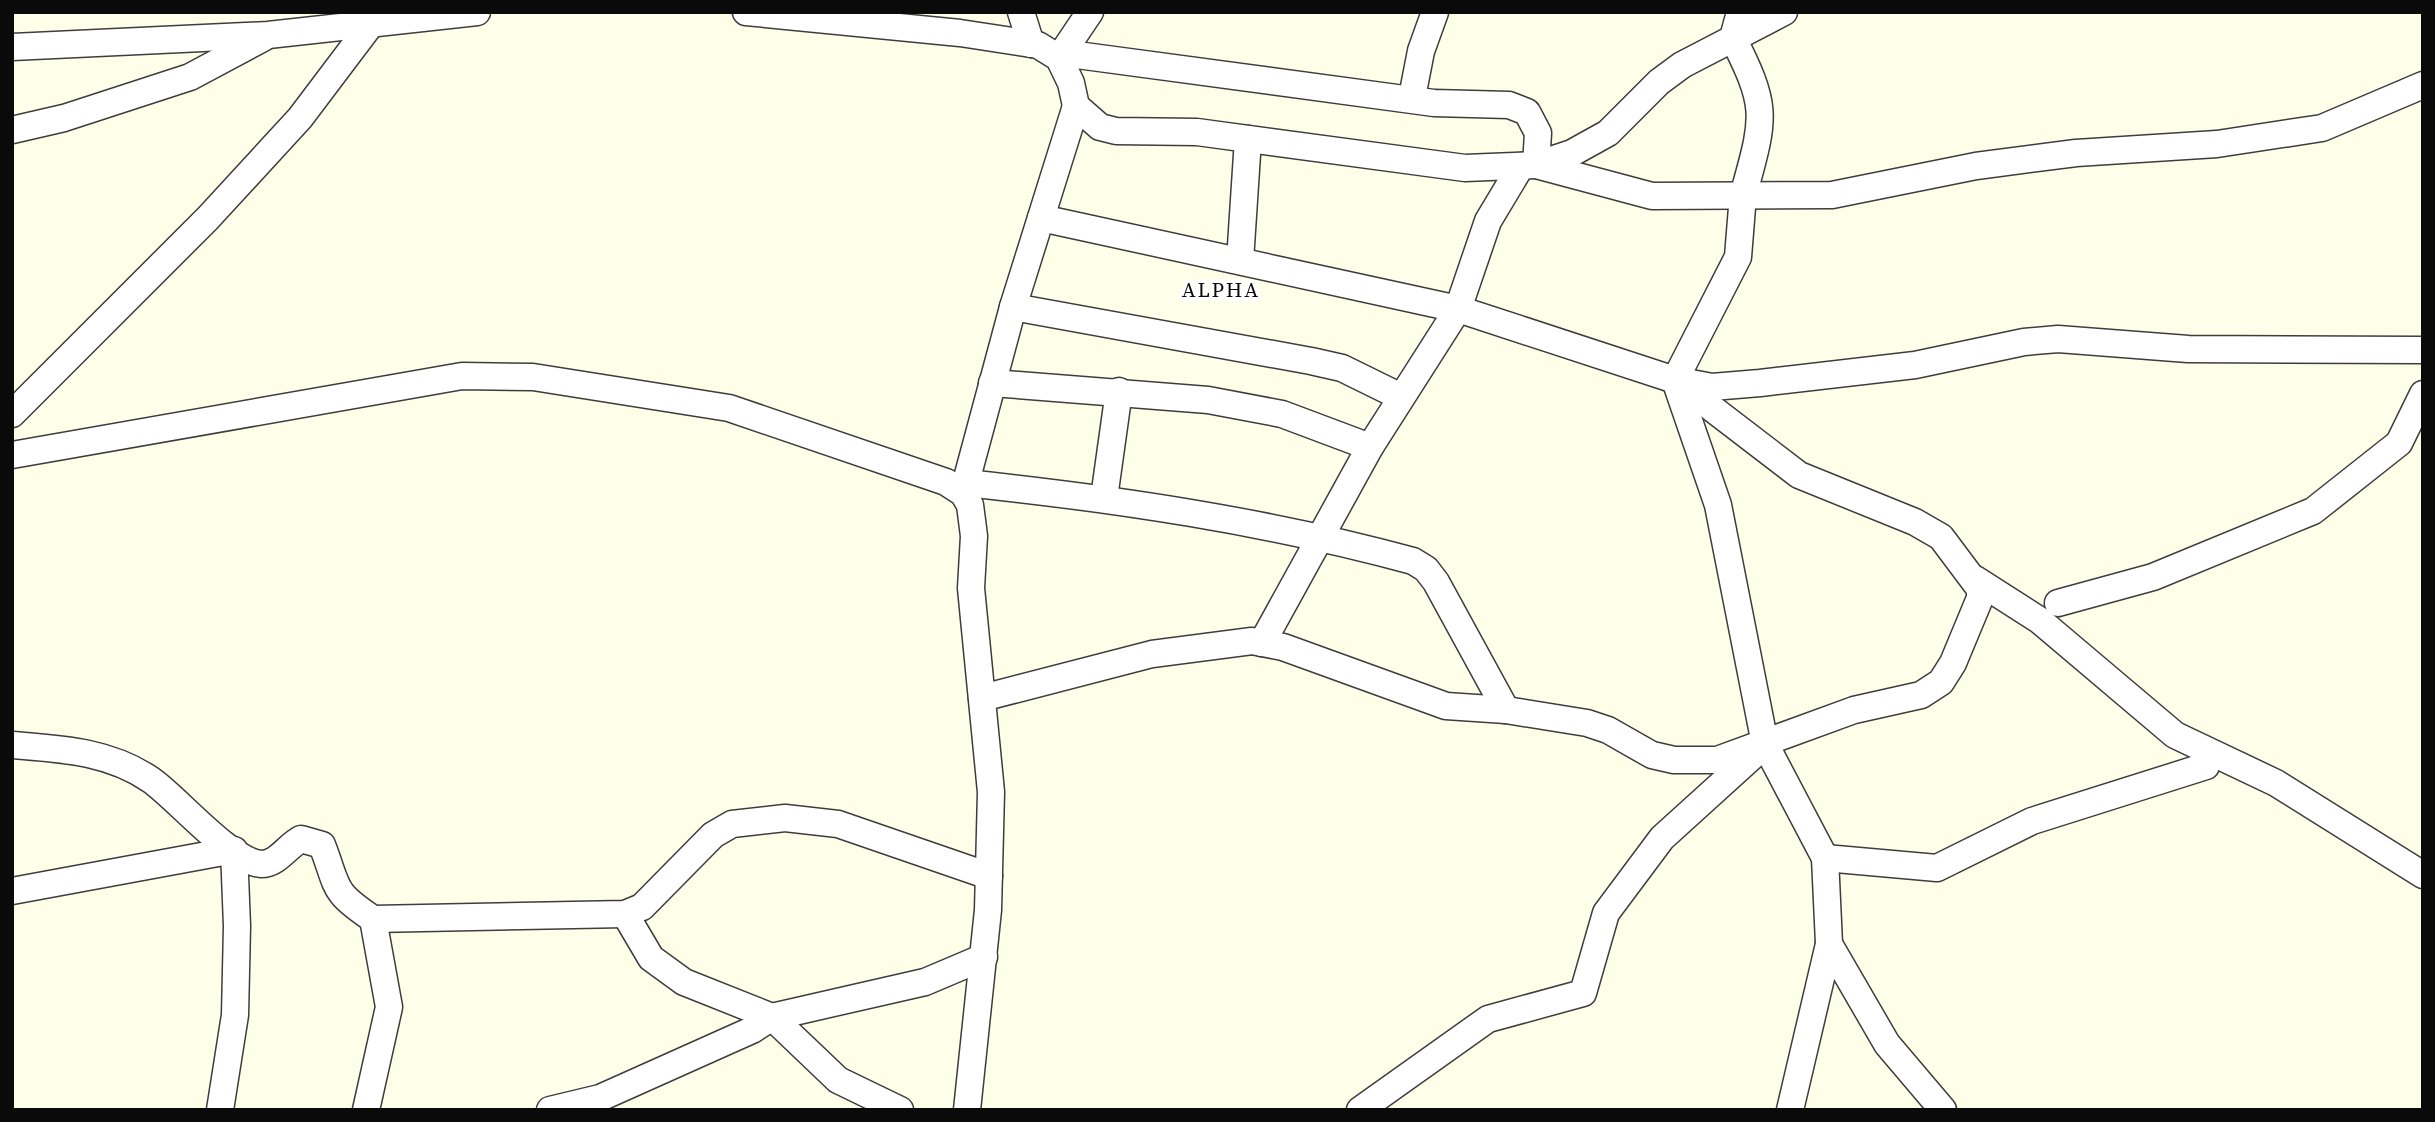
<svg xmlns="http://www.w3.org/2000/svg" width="2435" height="1122" font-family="'Source Serif 4',serif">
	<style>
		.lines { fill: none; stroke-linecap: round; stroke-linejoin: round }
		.minor-casing { stroke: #3d3d3d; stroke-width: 29 }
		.minor { stroke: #fff; stroke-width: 26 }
		.labels { text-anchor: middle; stroke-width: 7; stroke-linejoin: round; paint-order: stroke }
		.quarter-label { font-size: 21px; letter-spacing: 2px; fill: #0a0a0a; stroke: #fff }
	</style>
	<rect width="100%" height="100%" fill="#feffe8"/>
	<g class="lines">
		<g class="minor-casing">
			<g id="minor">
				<path d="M746 12 960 33 1038 45 1059 58 1071 83 1076 106 1100 127 1116 131 1197 132 1465 168 1536 165 1572 153 1608 133 1659 82 1682 65 1784 12"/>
				<path d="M1021 12 1031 44"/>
				<path d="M1740 12 1733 38C1766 104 1766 114 1746 185"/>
				<path d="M12 47 268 35 477 12"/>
				<path d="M1062 53 1434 103 1509 105 1527 112 1538 133 1536 165 1652 196 1832 195 1976 166 2076 153 2217 144 2322 128 2423 85"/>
				<path d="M1059 58 1090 12"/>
				<path d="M1414 87 1421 51 1435 12"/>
				<path d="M12 130 64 118 190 77 263 38"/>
				<path d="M1743 195 1738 257 1675 380 1718 505 1765 744 1825 858 1829 944 1790 1110"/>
				<path d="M1041 218 1458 309 1675 380 1712 387 1760 383 1915 365 2024 342 2058 339 2188 349 2423 350"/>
				<path d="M1240 261 1248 139"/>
				<path d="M1013 307 1311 361 1342 368 1401 397"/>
				<path d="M992 383 1208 400 1282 414 1370 447"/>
				<path d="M12 414 208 218 300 118 371 24"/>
				<path d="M12 455 462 376 533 377 729 408 946 482 963 493 970 505 974 536 971 588 991 792 988 910 967 1110"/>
				<path d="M966 483C1117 499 1266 521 1413 561L1426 569 1436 582 1506 710"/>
				<path d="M963 493 1013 307 1076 106"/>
				<path d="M1104 498 1119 391"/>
				<path d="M1975 579 2039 620 2175 735 2276 783 2423 875"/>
				<path d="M2058 603 2153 577 2313 511 2399 443 2423 394"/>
				<path d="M1262 643 1370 447 1458 309 1488 221 1521 166"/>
				<path d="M982 698 1152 654 1252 641 1283 647 1446 706 1506 710 1587 723 1608 730 1652 755 1674 760H1717L1854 710 1921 695 1941 682 1953 663 1980 598V589L1941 537 1915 522 1799 475 1675 380"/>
				<path d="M12 745C61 749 109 751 151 780 177 798 231 862 261 864 278 864 287 846 301 839L322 845C339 889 331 891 373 919L625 914 642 907 713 835 732 824 785 818 838 824 989 876"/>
				<path d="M1825 858 1937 868 2032 821 2206 766"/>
				<path d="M12 891 234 850 237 926 235 1015 220 1110"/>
				<path d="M625 914 651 958 684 982 772 1017 838 1080 900 1110"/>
				<path d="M1829 944 1887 1044 1943 1110"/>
				<path d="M366 1110 389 1007 373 919"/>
				<path d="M550 1110 600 1098 752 1030 772 1017 925 982 984 957"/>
				<path d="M1360 1110 1488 1019 1583 993 1606 913 1662 838 1758 751"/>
			</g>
		</g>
		<use href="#minor" class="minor"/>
	</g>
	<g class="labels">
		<g class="quarter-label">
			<text x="1221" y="297">ALPHA</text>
		</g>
	</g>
	<rect width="2435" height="1122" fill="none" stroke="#0a0a0a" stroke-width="28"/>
</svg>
